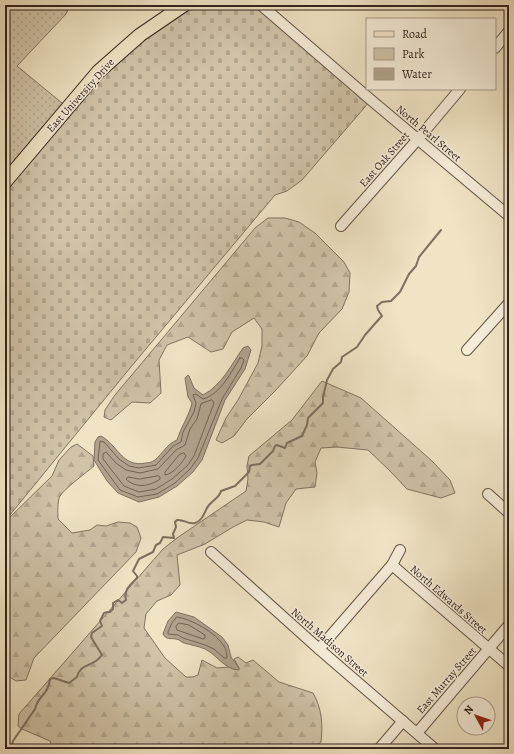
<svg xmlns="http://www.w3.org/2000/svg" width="514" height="754" font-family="Alegreya,serif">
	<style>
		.green { fill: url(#green-dots); stroke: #827362 }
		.forest { fill: url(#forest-firs); stroke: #827362 }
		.cemetery { fill: url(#cemetery-stones); stroke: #827362 }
		.water { fill: #b0a28c; stroke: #7e6f60 }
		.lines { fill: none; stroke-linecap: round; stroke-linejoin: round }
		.shore { stroke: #726254; stroke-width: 1 }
		.stream { stroke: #7e6f60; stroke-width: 2 }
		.minor-casing { stroke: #625347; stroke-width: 12 }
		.major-casing { stroke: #33231d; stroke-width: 15 }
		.minor { stroke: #f5edd9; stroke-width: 10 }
		.major { stroke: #f0e4c5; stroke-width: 13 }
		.labels { text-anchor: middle; stroke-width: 3; stroke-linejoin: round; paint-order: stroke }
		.street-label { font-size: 11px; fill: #33231d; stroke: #f5edd9 }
	</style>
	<defs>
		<pattern id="green-dots" width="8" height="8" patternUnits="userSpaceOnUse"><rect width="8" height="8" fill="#d0c3a8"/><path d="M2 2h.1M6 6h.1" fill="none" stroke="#b3a790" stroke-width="1.8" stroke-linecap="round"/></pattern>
		<pattern id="forest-firs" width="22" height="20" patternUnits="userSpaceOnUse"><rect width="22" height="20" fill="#d0c3a8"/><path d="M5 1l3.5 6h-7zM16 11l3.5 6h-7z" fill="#b3a790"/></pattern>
		<pattern id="cemetery-stones" width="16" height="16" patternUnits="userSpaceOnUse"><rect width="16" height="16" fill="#d0c3a8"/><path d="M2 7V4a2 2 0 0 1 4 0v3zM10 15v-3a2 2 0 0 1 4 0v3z" fill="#b3a790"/></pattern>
	</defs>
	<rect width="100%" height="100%" fill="#f0e4c5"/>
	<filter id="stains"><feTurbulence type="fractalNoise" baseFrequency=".005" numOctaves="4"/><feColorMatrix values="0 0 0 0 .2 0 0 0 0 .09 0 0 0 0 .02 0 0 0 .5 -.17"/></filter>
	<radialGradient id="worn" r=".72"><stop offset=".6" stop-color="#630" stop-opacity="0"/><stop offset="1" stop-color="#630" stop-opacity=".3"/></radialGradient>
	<path class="green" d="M5 5H70L66 14 17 66 68 108 5 182Z"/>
	<g class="forest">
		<path d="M268 218H285L299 222 315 233 344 262 350 273 349 292 342 309 319 333 307 356 276 390 247 419 234 436 222 443 216 440 226 418 238 400 258 363 262 346V329L254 318 232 332 223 349 211 352 188 337 167 345 159 360 161 393 150 403 132 402 111 420 104 417 105 410 115 395 255 228Z"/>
		<path d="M322 381 361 398 432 461 450 480 455 493 441 498 407 489 390 471 368 450 337 447 321 448 315 462 317 473 315 487 296 489 286 503 279 527 264 522 247 520 233 527 205 544 177 555 180 585 171 595 157 601 146 614 144 628 165 658 186 677H193L198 675 202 660 217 668 230 667 238 670 239 668 234 659 238 657 246 663 253 660 279 682 313 693C322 708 323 726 321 742L310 749H53L50 741 22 729 18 726 19 714 163 549 177 538 246 491 248 479 247 466 249 456 292 420Z"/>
		<path d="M77 444 93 456 94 466C87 472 64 489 60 496 57 502 58 513 58 519L72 533 90 530 97 525 106 526 118 522 130 523 137 527 141 538 136 552 34 658 26 680 16 681 5 674V522L52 476 59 460 71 447Z"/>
	</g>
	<path class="cemetery" d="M184 5H261L371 100 302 180 287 191 275 195 130 368 5 521V182L98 72Z"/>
	<g class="water">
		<path d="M248 346 251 350 245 369 225 400 202 460 193 472 177 486 159 497 139 502 118 493 107 481 94 460 95 442 98 437 101 436C118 445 122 468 146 463 149 463 152 462 155 460 163 453 167 444 177 440 181 427 189 416 192 403L188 397 185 378 188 375 189 376 194 388 203 395C221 386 232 364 243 348Z"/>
		<path d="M176 612 194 617 222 637 228 645 231 657 239 668V670C225 670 216 654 205 649 198 646 191 645 184 643 181 642 179 639 176 639 170 638 166 640 163 634L168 621Z"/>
	</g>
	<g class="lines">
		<g class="shore">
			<path d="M240 358H242L244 360 241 368 222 399 198 458 190 469 175 483 157 494 138 497 120 490 98 460 100 441 104 442 119 459 129 466 139 468 156 465 173 446 181 442 183 432 194 412 196 403 193 395 196 394 203 399C221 394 231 372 240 358Z"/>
			<path d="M212 400 214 403 194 456 187 466 172 479 156 489 139 492 124 486 103 459V454L106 452 116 463 126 470 140 473 158 469 176 450 185 445 190 429 197 419 201 404Z"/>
			<path d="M184 453 186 456C182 463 173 474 165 475V472L179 455Z"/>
			<path d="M158 476 160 477V479C150 486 136 489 126 479L128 477 139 479Z"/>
			<path d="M177 617C192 619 216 633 224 646 226 649 227 654 227 658H224L214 649 205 645 183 638 178 635 168 634V632L172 623Z"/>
			<path d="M179 623 189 625 205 635V638L203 639 177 630 176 627Z"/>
		</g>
		<path class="stream" d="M11 749 13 741 35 709C38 695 48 696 50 679L54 678 69 683 77 677C81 662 93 668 102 655L91 637 92 633 102 626 100 621 104 613 108 612H110L113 609V603L118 600 122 603 126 600C123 590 131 584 137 578V576L133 571 139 559 153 552 156 545 160 543 163 537 174 538 173 534 176 527 175 522 177 520C184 519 188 525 195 523 204 520 204 511 209 505 213 500 220 497 221 491L235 486 249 472 250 466 252 465 260 464 273 451 275 446 277 445 285 448 287 443 302 436 307 425 308 418 323 403V397L327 380 333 369 341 362 342 357 357 347 365 335 380 318 382 316 378 310 377 306 382 302 391 301 400 292 409 274 416 266 419 257 441 230"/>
		<g class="minor-casing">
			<g id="minor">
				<path d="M261 5 371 100 509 216"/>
				<path d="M495 48 509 31"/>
				<path d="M341 226 418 139 460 89"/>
				<path d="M467 350 509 303"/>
				<path d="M488 494 509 513"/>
				<path d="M211 552 319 649 435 749"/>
				<path d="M392 565 509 666"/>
				<path d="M319 649 392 565 400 550"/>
				<path d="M417 733 509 625"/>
				<path d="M379 749 403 721"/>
			</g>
		</g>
		<g class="major-casing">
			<path id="major" d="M5 182 98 72 140 35 184 5"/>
		</g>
		<use href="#minor" class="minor"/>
		<use href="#major" class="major"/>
	</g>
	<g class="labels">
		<g class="street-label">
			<text transform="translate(80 95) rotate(-48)" y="4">East University Drive</text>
			<text transform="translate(429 133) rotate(40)" y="4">North Pearl Street</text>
			<text transform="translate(384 159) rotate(-49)" y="4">East Oak Street</text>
			<text transform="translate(449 599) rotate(41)" y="4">North Edwards Street</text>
			<text transform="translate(330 642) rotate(41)" y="4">North Madison Street</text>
			<text transform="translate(446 680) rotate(-49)" y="4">East Murray Street</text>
		</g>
	</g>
	<rect width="514" height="754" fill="none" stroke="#f0e4c5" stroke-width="20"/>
	<rect x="6" y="6" width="502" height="742" fill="none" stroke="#33231d" stroke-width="2"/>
	<rect x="10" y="10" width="494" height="734" fill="none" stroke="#33231d"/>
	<rect x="366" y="18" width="130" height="72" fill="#f5edd9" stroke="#a79c8e"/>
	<rect x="374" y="31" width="20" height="6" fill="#f0e4c5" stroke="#a79c8e"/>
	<text x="402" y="38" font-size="12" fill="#33231d">Road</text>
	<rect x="374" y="48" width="20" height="12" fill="#d0c3a8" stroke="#a79c8e"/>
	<text x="402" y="58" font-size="12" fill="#33231d">Park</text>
	<rect x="374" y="68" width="20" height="12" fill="#b0a28c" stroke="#a79c8e"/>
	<text x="402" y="78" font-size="12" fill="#33231d">Water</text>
	<g transform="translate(476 716) rotate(310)"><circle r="19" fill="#f5edd9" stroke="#a79c8e"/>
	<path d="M0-3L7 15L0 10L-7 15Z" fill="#8f2418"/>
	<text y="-6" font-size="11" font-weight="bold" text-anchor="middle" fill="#33231d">N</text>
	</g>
	<rect width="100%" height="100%" filter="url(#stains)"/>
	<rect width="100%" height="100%" fill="url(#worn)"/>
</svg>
